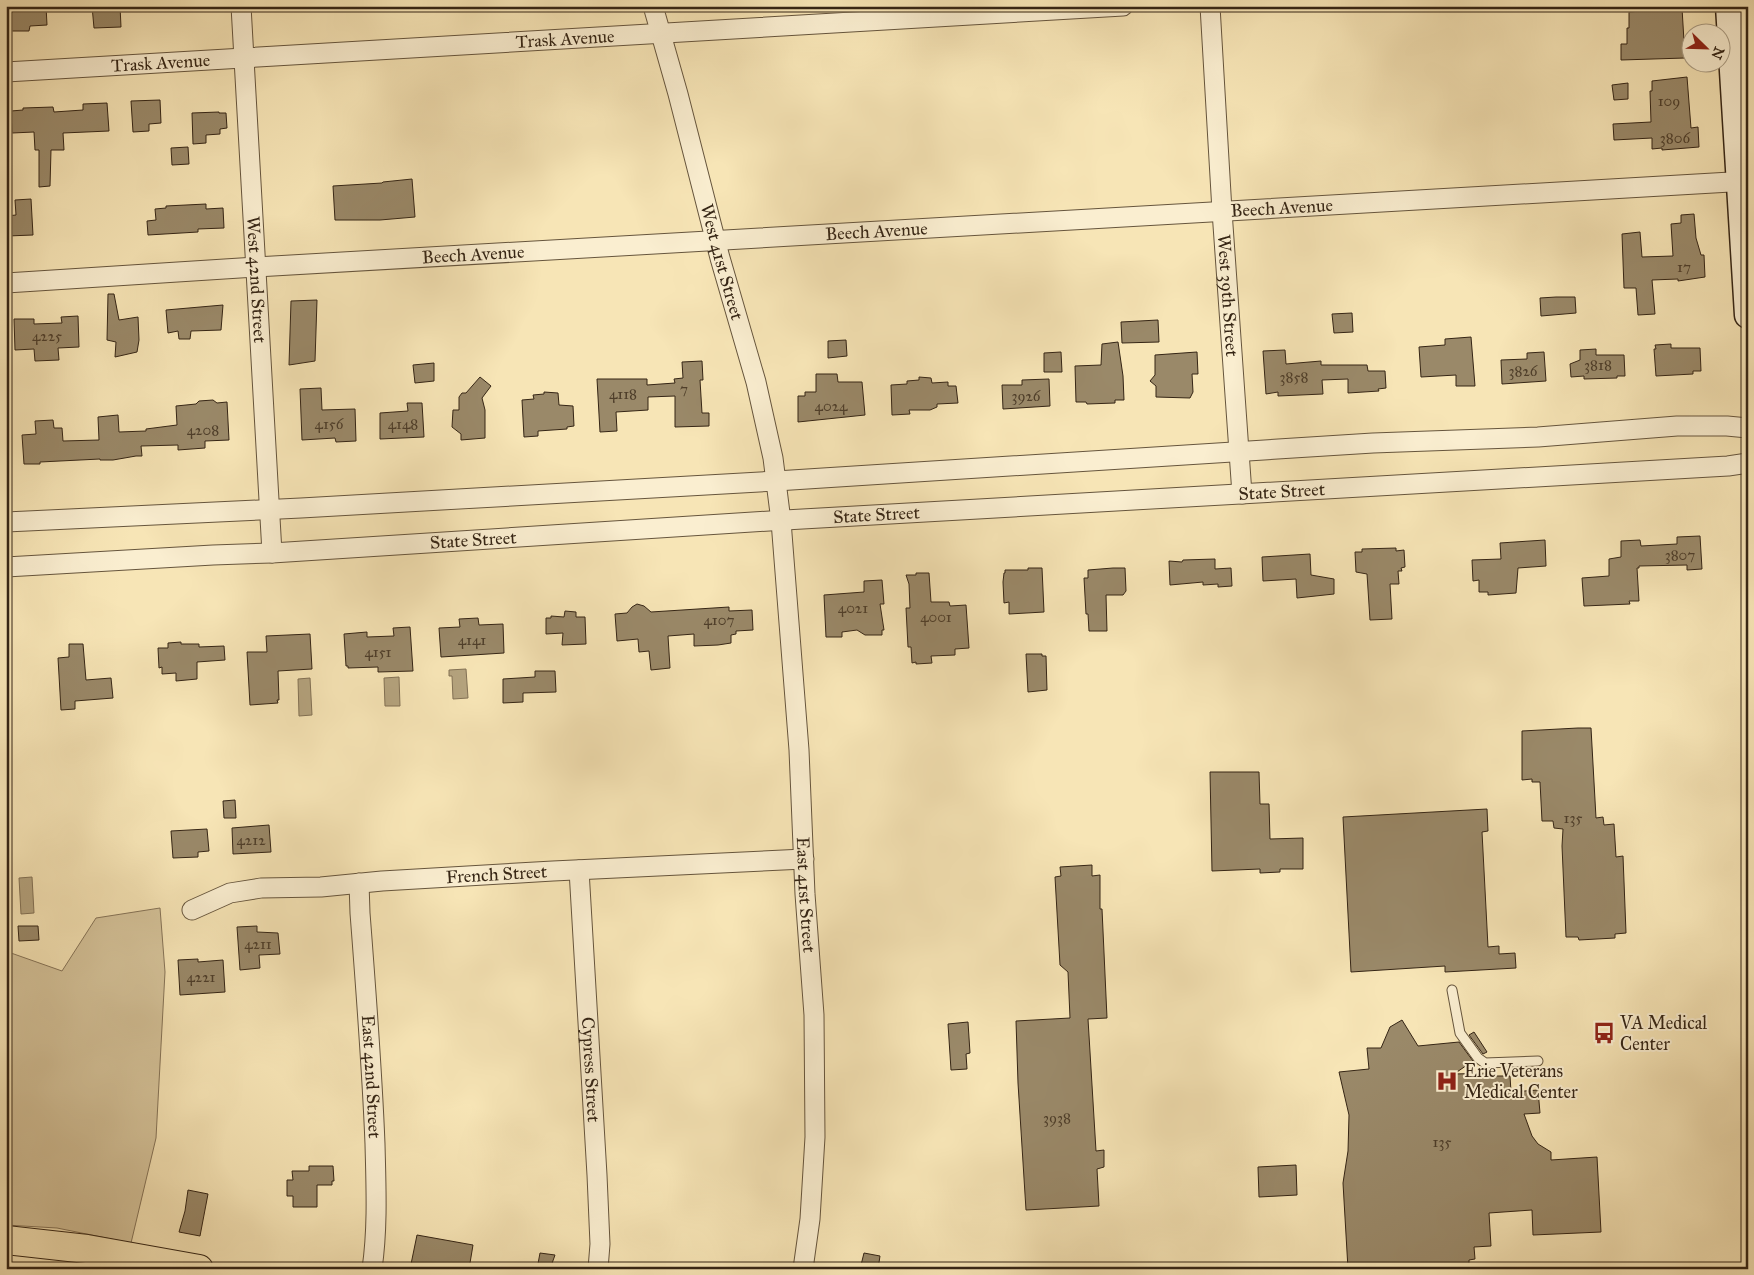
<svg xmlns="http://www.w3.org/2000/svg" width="1754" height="1275" font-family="'IM FELL Great Primer',serif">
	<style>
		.green { fill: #d6c49b; stroke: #867458 }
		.water { fill: #b5a47f; stroke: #827155 }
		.building { fill: #9a8969; stroke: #352515 }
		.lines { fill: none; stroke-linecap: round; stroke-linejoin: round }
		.service-casing { stroke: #66553d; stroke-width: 11 }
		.minor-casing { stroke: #66553d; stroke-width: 21 }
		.secondary-casing { stroke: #352515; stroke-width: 29 }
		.primary-casing { stroke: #352515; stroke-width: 30 }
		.service { stroke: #faeed0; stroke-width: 9 }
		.minor { stroke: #faeed0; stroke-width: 19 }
		.secondary { stroke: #faeed0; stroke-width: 26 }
		.primary { stroke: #f7e5b6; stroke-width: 28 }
		.labels { text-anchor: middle; stroke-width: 4; stroke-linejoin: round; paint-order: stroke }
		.number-label { font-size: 15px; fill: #4e3e2a }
		.street-label { font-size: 18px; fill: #352515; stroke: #faeed0 }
		.poi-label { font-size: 18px; fill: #352515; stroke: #faeed0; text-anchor: start }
	</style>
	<rect width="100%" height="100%" fill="#f7e5b6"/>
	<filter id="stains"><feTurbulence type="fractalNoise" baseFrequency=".004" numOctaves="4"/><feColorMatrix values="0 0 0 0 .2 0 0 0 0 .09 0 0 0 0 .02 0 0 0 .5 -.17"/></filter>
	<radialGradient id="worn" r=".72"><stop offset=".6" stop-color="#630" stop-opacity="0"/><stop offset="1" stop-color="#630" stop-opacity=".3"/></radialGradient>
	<path class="green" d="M160 908 165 972 156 1138 131 1243 57 1228 6 1225V948L11 953 62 971 96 918Z"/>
	<g class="water">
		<path d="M466 669 468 698 453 699 452 676H449V670Z"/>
		<path d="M399 677 400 706H385L384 678Z"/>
		<path d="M310 678 312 715 299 716 298 679Z"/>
		<path d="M32 877 34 913 21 914 19 878Z"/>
	</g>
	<g class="building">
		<path d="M9 6H46L47 25 30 26 29 31H6V9H9Z"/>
		<path d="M92 6H120L121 27 94 28Z"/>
		<path d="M1682 8 1685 58 1621 60V44H1627V28H1629V12Z"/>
		<path d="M1687 77 1691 128 1698 127 1699 147 1662 150V148L1652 149V138L1614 140 1613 124 1651 122 1650 91H1652V81Z"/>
		<path d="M1628 83V99L1614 100 1612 85Z"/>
		<path d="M160 100 161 123 149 124V131L133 132 131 101Z"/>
		<path d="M107 103 109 131 63 133 64 150H51L50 186 39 187V150H35L34 132 12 133 11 111 23 110V108L53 107 54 112 83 110V104Z"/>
		<path d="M219 112V113H226L227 128 220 129V134L206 135V143L193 144 192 113Z"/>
		<path d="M188 147 189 164 172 165 171 148Z"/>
		<path d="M412 179 415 217 380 220H335L333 186 382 183 383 182Z"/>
		<path d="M31 199 33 235 7 236 6 216 16 215 15 200Z"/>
		<path d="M206 204V209L223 208 224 228 198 229V232L148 235 147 221 156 220 155 209 166 208V206Z"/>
		<path d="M1694 214 1696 238 1701 255H1704L1705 277 1678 281V279L1652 280 1655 314 1638 315 1636 288H1624L1622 234 1640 232 1642 257 1673 256 1671 224 1681 223V215Z"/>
		<path d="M108 294H114L119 320 138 317 139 340 137 352 115 357 116 342 107 340Z"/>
		<path d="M1556 297H1575L1576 313 1541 316 1540 298Z"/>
		<path d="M317 300 315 361 289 365 291 301Z"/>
		<path d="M223 305 221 330 191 331 190 339H179L178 331 168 333 166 310Z"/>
		<path d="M1352 313 1353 332 1334 333 1332 314Z"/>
		<path d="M78 316 79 347 58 348 59 360 35 361 34 349 15 350 14 319H34V324L62 323 61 317Z"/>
		<path d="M1158 320 1159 342 1122 343 1121 322Z"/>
		<path d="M1471 337 1475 386H1456V375L1421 377 1419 347 1445 345V339Z"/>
		<path d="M846 340 847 356 828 358V341Z"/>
		<path d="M1118 342 1123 376 1124 400H1115V403L1087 404 1086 402H1076L1075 366 1101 365 1102 344Z"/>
		<path d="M1671 344V348H1700L1701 371H1693V374L1656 376 1654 349H1656L1655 345Z"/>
		<path d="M1596 349V355H1624L1625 376H1617V378L1584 379V376L1571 377 1570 364 1580 360V350Z"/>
		<path d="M1285 350 1286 364 1321 361V365H1367L1368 371H1385L1386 388 1378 389 1379 391 1348 393V379L1322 380 1323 394 1278 396V392L1266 394 1263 351Z"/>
		<path d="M1061 352 1062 372H1044V353Z"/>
		<path d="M1197 352 1198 374H1192L1193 392 1190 398 1156 397V386L1150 381 1155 375V355Z"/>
		<path d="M1544 352 1546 381 1502 384 1501 360 1527 359V353Z"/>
		<path d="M702 361 703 380H700L702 413H709V426L675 427V396L648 397V410L616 412 617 431 600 432 597 379H647V385L675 383 674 379 683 378 682 362Z"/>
		<path d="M434 363V381L415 383 413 365Z"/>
		<path d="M816 374H837L838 382H862L865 415 798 422V396H805V392H816Z"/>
		<path d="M480 377 491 386 482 398 485 410V438L461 440V434L452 427 453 410H459V397L462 393H466Z"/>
		<path d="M919 377 931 378 932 383 948 382V386H956L958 403 937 404V407L930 410H909L910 414 892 415 891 385 907 384V381L919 380Z"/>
		<path d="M1049 379 1050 406 1003 409 1002 385H1022V380Z"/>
		<path d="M321 388 322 410 355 409 356 441 336 442 335 438 302 440 300 389Z"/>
		<path d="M544 392 558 393 559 405 573 406 574 426 567 427V429L538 431V436L524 437 522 400 534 399 533 395 544 394Z"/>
		<path d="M213 400 217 403 227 402 229 440 205 441V448L178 450V445L141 446 142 456H136L113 460H100V459L40 462V464H24L22 435 36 434 35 421 53 420 54 428H62L63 441 99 440 98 417 118 415 119 432 146 431V429L177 425 176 406 196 404 199 401Z"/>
		<path d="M407 403H422L424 437 380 439V413L408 411Z"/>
		<path d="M1700 536 1702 569 1687 570V565L1639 566V568H1637L1639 601H1629L1630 604 1584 606 1582 578 1609 576V559L1621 557V541L1640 540 1641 546 1677 544V537Z"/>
		<path d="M1545 540 1546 566 1518 568 1516 593 1488 595V592H1479V580L1473 581 1472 560 1501 559 1500 543Z"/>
		<path d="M1396 548V551L1404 550 1405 567 1401 568 1402 571H1398L1399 584H1390L1392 619 1370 620 1367 574 1356 572 1355 552H1362V549Z"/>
		<path d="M1310 554 1311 575 1334 579V594L1297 598 1296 579 1263 581 1262 557Z"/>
		<path d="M1215 559V569L1231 568 1232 586 1218 587V584L1203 585V582L1170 585 1169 561 1182 562 1183 560Z"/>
		<path d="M1028 568H1042L1044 612 1009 614V602L1004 603 1003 582 1004 573H1005V570H1028Z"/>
		<path d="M1113 568H1125L1126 591 1123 595H1106L1107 631H1089L1088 614H1086L1084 578H1088V570Z"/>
		<path d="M916 573H929L931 602H949L950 606 966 605 969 648 955 649V655L931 656 932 663 916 664V662L912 663 911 647H908L906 608H910L909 584 906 575H916Z"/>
		<path d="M882 580 884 604H880L884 630H882V635H865L857 630 842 632V637H826L824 595 864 592V581Z"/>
		<path d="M637 604 644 606 651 612 729 607V611L752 610 753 630 736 631V634L731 635V643L718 645 694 646V634L668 636 670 668 651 670 649 651 639 652 638 639 617 641 615 614 627 613 632 607Z"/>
		<path d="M565 611 576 612V617H585L586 644 562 645 563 633 546 634V618H551V616L564 617Z"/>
		<path d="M478 618 479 625 503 624 504 653 441 657 439 628 460 627 459 619Z"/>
		<path d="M410 627 413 671 378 672V667L348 668V666H346L344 634 367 632V637L394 636 393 628Z"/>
		<path d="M310 634 312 669 278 671 279 700H277L278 703 250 705 247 652H267L266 636Z"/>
		<path d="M181 642V644H199V647L224 646 225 660 197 662V679L176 681V673L162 674V667L159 668 158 648H168V643Z"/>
		<path d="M69 644H83L86 680 111 678 113 698 75 701V709L61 710 58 658 69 657Z"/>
		<path d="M1026 654H1042V656H1046L1047 690 1028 692Z"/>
		<path d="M535 671H555L556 692 523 693V702L503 703V679L535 677Z"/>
		<path d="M1578 728H1591L1596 818 1603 817 1604 825 1614 824 1616 857 1623 856 1626 933 1615 934V938L1579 940 1578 937H1566L1562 846 1563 829 1554 828 1553 821H1542L1540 782H1532V779L1522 780V731Z"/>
		<path d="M1210 772H1259L1260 804H1269L1270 839 1303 838V869H1280V872L1260 873V869L1212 871Z"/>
		<path d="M235 800 236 818H224L223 801Z"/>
		<path d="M1487 809 1488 831 1482 832 1488 947 1499 946V954L1515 953 1516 968 1445 972V966L1351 972 1343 817Z"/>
		<path d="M269 825 271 852 233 854 232 828Z"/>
		<path d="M207 829 209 851 198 852V857L173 858 171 831Z"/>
		<path d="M1092 865V876L1100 875V909H1102L1107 1018 1088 1019 1096 1151 1104 1150V1167L1097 1169 1099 1206 1026 1210 1018 1083 1016 1021 1070 1018 1068 972 1060 965 1055 877 1061 876 1060 867Z"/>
		<path d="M18 926H38L39 940 19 941Z"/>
		<path d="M257 926V932L278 933 280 954 259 955 260 968 240 970 237 927Z"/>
		<path d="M198 959V962L223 960 225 992 180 995 178 960Z"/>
		<path d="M1402 1020 1418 1046 1459 1042 1473 1061 1454 1074 1495 1073V1076H1510L1511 1092 1538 1090 1540 1113 1524 1114 1532 1136 1538 1144 1551 1152V1160L1597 1157 1601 1232 1533 1235 1532 1210 1489 1213 1491 1246 1474 1247 1475 1259 1469 1260V1269H1348L1343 1183 1348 1151 1349 1115 1339 1072 1369 1069 1367 1048H1381L1390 1027Z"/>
		<path d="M968 1022 970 1053 966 1054 967 1069 951 1070 948 1024Z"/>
		<path d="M1474 1032 1487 1052 1483 1054 1469 1035Z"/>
		<path d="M1296 1165 1297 1195 1259 1197 1258 1167Z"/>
		<path d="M309 1166H333L334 1181H332V1185H317V1207H293V1196H287V1180H293L292 1171H309Z"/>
		<path d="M188 1190 208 1194 200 1236 179 1232 185 1211Z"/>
		<path d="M417 1235 473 1245 469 1269H410Z"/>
		<path d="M540 1253 555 1255 550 1269H537Z"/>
		<path d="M864 1253 880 1256 878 1269H860Z"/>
	</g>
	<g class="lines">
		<g class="service-casing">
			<path id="service" d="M1452 990 1460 1033 1478 1058 1485 1063 1538 1061"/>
		</g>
		<g class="minor-casing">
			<g id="minor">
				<path id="s1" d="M241 6 272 553"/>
				<path id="s2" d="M653 6 678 94 720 258 756 382 773 458 781 521 799 750 805 894 814 1015 815 1137 810 1219 803 1269"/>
				<path id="s3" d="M1210 6 1222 211 1242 494"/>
				<path id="s4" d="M6 72 1123 6"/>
				<path id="s5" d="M6 283 256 267 1748 181"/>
				<path d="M6 522 301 508 776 481 1373 443 1538 437 1677 426H1727L1748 428"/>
				<path id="s6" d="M6 567 213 555 272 553 785 520 1728 466 1748 463"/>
				<path id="s7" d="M579 870 597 1175 600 1244 598 1269"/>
				<path id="s8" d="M359 883 360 913C366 990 372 1067 375 1144 376 1186 378 1227 372 1269"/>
				<path id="s9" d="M192 910 230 893 261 888 321 887 382 881 553 871 804 859"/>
			</g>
		</g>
		<g class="secondary-casing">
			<path id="secondary" d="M1729 6 1748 315"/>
		</g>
		<g class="primary-casing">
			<path id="primary" d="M6 1240 87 1249 199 1269"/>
		</g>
		<use href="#service" class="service"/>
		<use href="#minor" class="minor"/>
		<use href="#secondary" class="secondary"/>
		<use href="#primary" class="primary"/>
	</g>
	<defs>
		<g id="bus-bare" transform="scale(1.725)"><path d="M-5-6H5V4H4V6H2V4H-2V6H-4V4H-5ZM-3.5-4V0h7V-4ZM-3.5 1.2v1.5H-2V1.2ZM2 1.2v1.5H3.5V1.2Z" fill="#8f2418" stroke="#faeed0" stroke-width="2.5" paint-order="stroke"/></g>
		<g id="hospital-bare" transform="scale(1.725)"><path d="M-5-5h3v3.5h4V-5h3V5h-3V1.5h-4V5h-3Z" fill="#8f2418" stroke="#faeed0" stroke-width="2.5" paint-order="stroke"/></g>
	</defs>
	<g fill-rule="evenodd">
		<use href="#bus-bare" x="1604" y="1033"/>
		<use href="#hospital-bare" x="1447" y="1081"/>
	</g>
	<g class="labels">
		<g class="number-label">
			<text x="1669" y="106">109</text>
			<text x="1675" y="143">3806</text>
			<text x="1684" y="272">17</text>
			<text x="47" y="341">4225</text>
			<text x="1598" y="370">3818</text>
			<text x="1523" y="376">3826</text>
			<text x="1294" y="382">3858</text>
			<text x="684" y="394">7</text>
			<text x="623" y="399">4118</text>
			<text x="1026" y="401">3926</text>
			<text x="831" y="411">4024</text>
			<text x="329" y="429">4156</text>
			<text x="403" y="429">4148</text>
			<text x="203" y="435">4208</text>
			<text x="1680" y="560">3807</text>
			<text x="853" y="613">4021</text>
			<text x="936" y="622">4001</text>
			<text x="719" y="625">4107</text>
			<text x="472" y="645">4141</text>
			<text x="378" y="657">4151</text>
			<text x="1573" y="823">135</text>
			<text x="251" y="845">4212</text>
			<text x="258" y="949">4211</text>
			<text x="201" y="982">4221</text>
			<text x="1057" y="1123">3938</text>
			<text x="1442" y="1147">135</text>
		</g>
		<g class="street-label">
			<text dy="6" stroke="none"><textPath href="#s4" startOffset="560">Trask Avenue</textPath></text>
			<text dy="6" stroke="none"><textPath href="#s4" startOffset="155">Trask Avenue</textPath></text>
			<text dy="6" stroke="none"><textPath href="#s5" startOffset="1278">Beech Avenue</textPath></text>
			<text dy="6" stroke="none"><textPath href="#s5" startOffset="872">Beech Avenue</textPath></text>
			<text dy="6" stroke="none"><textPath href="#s5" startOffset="468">Beech Avenue</textPath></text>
			<text dy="6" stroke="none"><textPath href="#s2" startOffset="265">West 41st Street</textPath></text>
			<text dy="6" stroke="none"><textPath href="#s1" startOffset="274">West 42nd Street</textPath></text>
			<text dy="6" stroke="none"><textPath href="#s3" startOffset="290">West 39th Street</textPath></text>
			<text dy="6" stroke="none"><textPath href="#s6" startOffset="1278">State Street</textPath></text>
			<text dy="6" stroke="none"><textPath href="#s6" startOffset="872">State Street</textPath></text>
			<text dy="6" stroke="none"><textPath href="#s6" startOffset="468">State Street</textPath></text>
			<text dy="6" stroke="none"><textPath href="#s9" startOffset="309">French Street</textPath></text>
			<text dy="6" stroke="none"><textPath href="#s2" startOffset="906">East 41st Street</textPath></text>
			<text dy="6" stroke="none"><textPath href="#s7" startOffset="200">Cypress Street</textPath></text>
			<text dy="6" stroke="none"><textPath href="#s8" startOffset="194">East 42nd Street</textPath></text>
		</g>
		<g class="poi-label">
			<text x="1620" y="1029">VA Medical<tspan x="1620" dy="21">Center</tspan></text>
			<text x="1464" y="1077">Erie Veterans<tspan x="1464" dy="21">Medical Center</tspan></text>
		</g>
	</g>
	<rect width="1754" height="1275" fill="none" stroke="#f7e5b6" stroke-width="25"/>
	<rect x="8" y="8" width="1739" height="1260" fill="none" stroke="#352515" stroke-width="2.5"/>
	<rect x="12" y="12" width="1729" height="1250" fill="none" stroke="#352515"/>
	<g transform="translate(1706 48) rotate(113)"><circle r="24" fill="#faeed0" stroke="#ab9e85"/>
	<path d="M0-4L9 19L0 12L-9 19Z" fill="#8f2418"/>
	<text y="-8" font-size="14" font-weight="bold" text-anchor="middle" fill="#352515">N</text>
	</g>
	<rect width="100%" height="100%" filter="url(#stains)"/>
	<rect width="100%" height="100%" fill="url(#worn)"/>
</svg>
